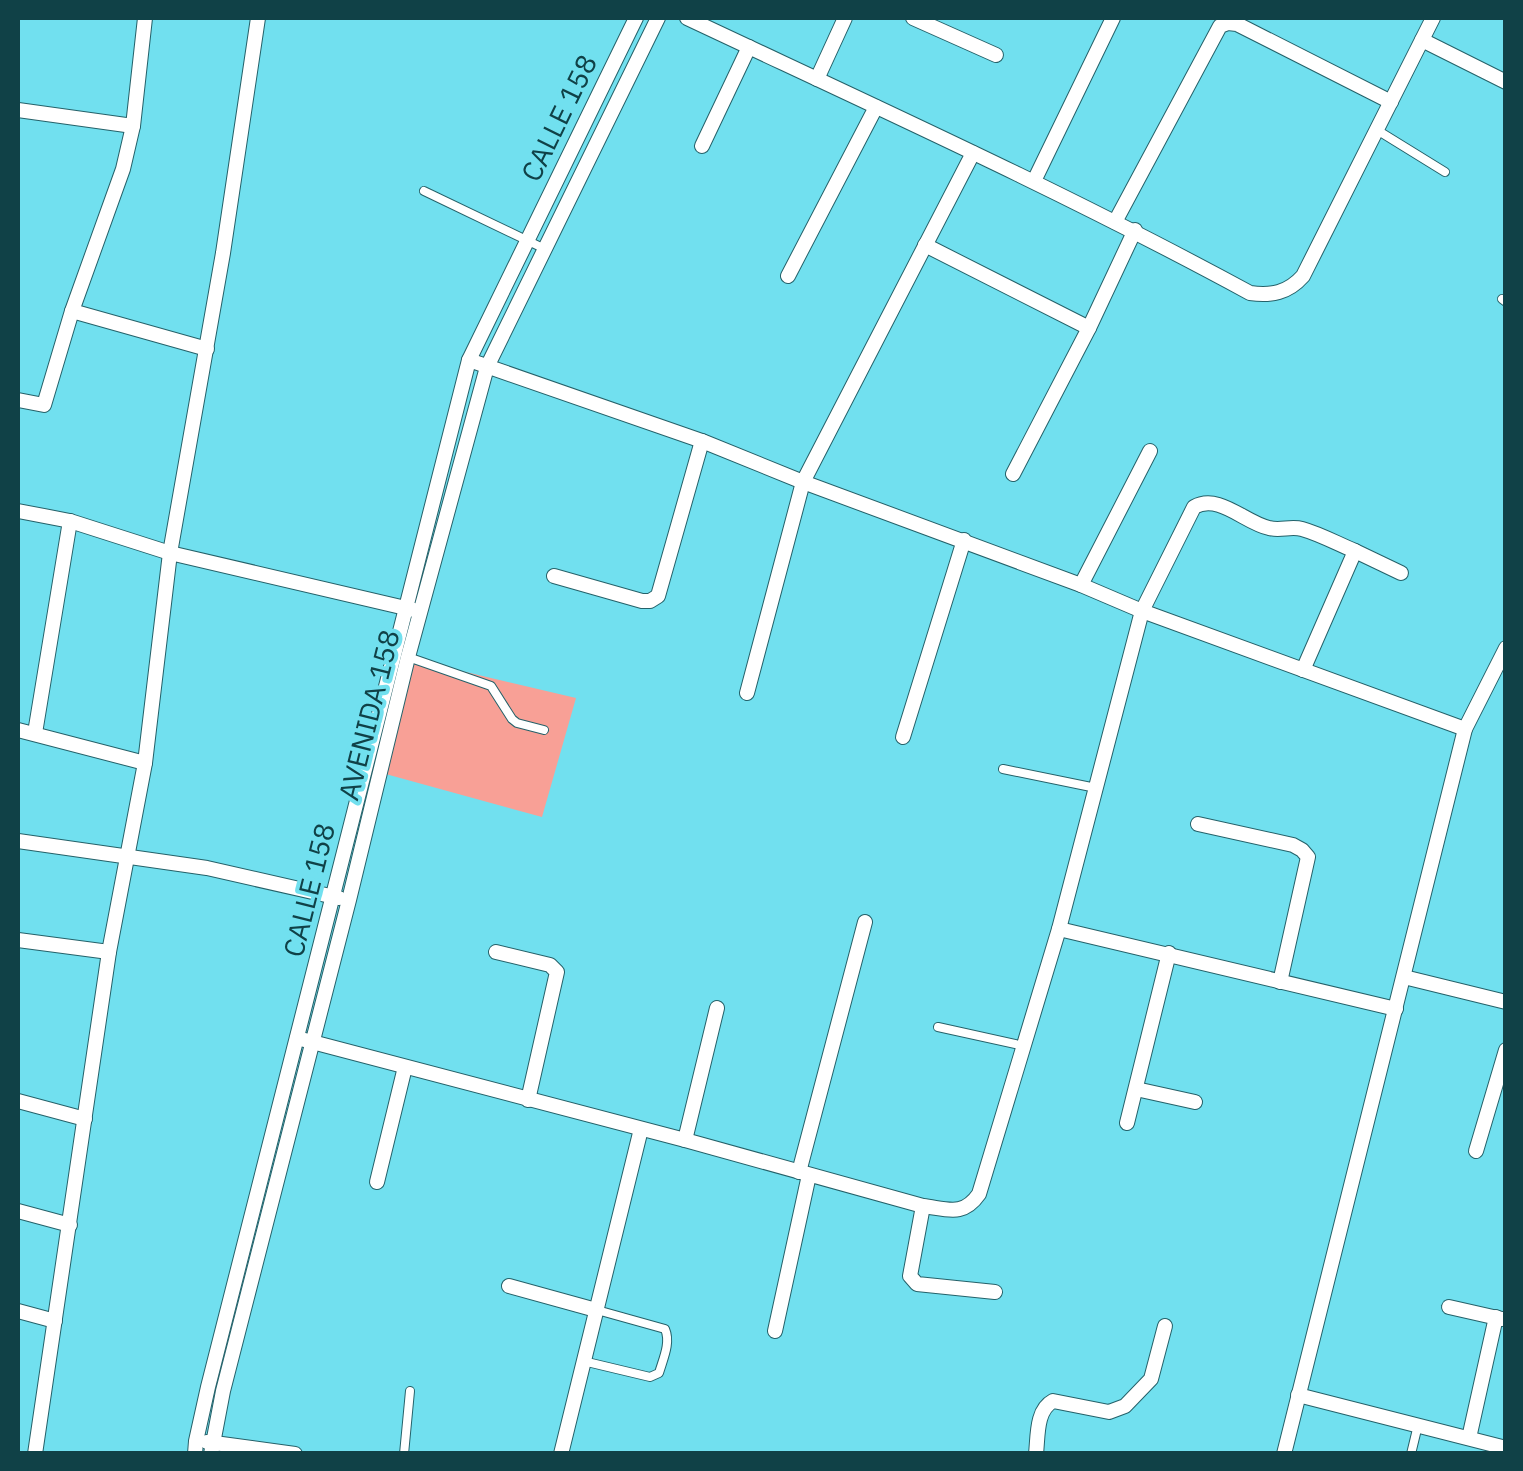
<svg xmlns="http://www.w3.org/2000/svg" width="1523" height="1471" font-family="'IBM Plex Sans',sans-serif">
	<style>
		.green { fill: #f8a096 }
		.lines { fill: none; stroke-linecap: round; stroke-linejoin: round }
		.service-casing { stroke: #256169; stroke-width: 10 }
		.minor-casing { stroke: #256169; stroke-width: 16 }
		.service { stroke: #fff; stroke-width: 8 }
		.minor { stroke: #fff; stroke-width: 14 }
		.labels { text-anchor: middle; stroke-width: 8; stroke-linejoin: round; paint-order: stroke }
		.street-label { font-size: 28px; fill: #104147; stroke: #71e0ef }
	</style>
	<rect width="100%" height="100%" fill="#71e0ef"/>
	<path class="green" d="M411 659 576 698 542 817 382 773Z"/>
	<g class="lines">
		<g class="service-casing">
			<g id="service">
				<path d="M1377 130 1445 172"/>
				<path d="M424 191 545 249"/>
				<path d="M1502 299 1506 302"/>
				<path d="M408 657 491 686 512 719 517 723 544 730"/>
				<path d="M1003 769 1096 788"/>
				<path d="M938 1027 1024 1046"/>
				<path d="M583 1361 650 1377 659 1373C663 1359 671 1343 665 1329L597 1310"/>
				<path d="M404 1454 410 1391"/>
				<path d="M1411 1454 1418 1425"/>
			</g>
		</g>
		<g class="minor-casing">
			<g id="minor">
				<path d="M687 18C876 107 1066 193 1250 293 1271 296 1288 293 1303 276L1433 18"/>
				<path d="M913 18 996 55"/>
				<path d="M1422 40 1506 82"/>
				<path d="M817 79 845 18"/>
				<path d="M18 110 133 126"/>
				<path d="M702 146 749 47"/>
				<path d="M1034 181 1113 18"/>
				<path d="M1115 222 1220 26 1228 23 1237 24 1391 102"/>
				<path d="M925 245 1089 328"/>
				<path d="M788 276 876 107"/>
				<path d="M72 311 207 349"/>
				<path d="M469 360 702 441 803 482 1081 585 1142 611 1465 729"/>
				<path d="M18 400 44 405 72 311 123 169 133 126 145 18"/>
				<path d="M1013 474 1089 328 1135 230"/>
				<path d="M18 511 70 521 170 553 414 610"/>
				<path d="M1355 551 1401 573"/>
				<path d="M554 576 642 601H650L658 596 702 441"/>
				<path d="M1081 585 1150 451"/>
				<path d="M747 693 803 482 973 153"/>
				<path d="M18 730 145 763"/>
				<path d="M35 733 70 521"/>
				<path d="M903 737 964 540"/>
				<path d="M1198 824 1293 845 1302 850 1308 857 1280 982"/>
				<path d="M18 841 207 868 339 898"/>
				<path d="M1059 929 1396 1009"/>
				<path d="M18 940 109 952"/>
				<path d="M496 952 550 965 557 972 528 1100"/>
				<path d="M1404 977 1506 1002"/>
				<path d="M297 1038 685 1140 923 1206C948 1209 963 1217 979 1194L1059 929 1142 611 1194 507C1219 493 1245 523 1269 528 1280 531 1291 526 1302 529 1320 534 1338 544 1355 551L1303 670"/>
				<path d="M1136 1089 1195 1102"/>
				<path d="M18 1101 85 1119"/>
				<path d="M1127 1123 1169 953"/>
				<path d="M685 1140 717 1008"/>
				<path d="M1476 1151 1506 1050"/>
				<path d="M799 1172 865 922"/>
				<path d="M377 1182 405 1067"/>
				<path d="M923 1206 910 1276 917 1284 995 1292"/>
				<path d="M18 1211 70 1225"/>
				<path d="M509 1286 596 1310"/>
				<path d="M1449 1307 1502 1319"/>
				<path d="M18 1311 55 1321"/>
				<path d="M775 1331 809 1175"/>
				<path d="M1298 1395 1506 1448"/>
				<path d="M1469 1438 1496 1317"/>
				<path d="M207 1442 295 1454"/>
				<path d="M35 1454 109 952 145 763 170 553 223 253 258 18"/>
				<path d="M195 1454 196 1441 208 1387 469 360 636 18"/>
				<path d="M211 1454 223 1391 349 900 408 657 487 367 658 18"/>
				<path d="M561 1454 641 1129"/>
				<path d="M1036 1454C1038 1436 1036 1410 1053 1401L1109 1412 1125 1406 1151 1379 1165 1326"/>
				<path d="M1284 1454 1465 729 1506 648"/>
			</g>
		</g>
		<use href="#service" class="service"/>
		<use href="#minor" class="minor"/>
	</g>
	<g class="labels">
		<g class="street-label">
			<text transform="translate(559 118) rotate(-64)" y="10">CALLE 158</text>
			<text transform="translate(369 715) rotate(-76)" y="10">AVENIDA 158</text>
			<text transform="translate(309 890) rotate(-76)" y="10">CALLE 158</text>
		</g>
	</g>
	<rect width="1523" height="1471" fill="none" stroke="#104147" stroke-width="40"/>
</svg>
